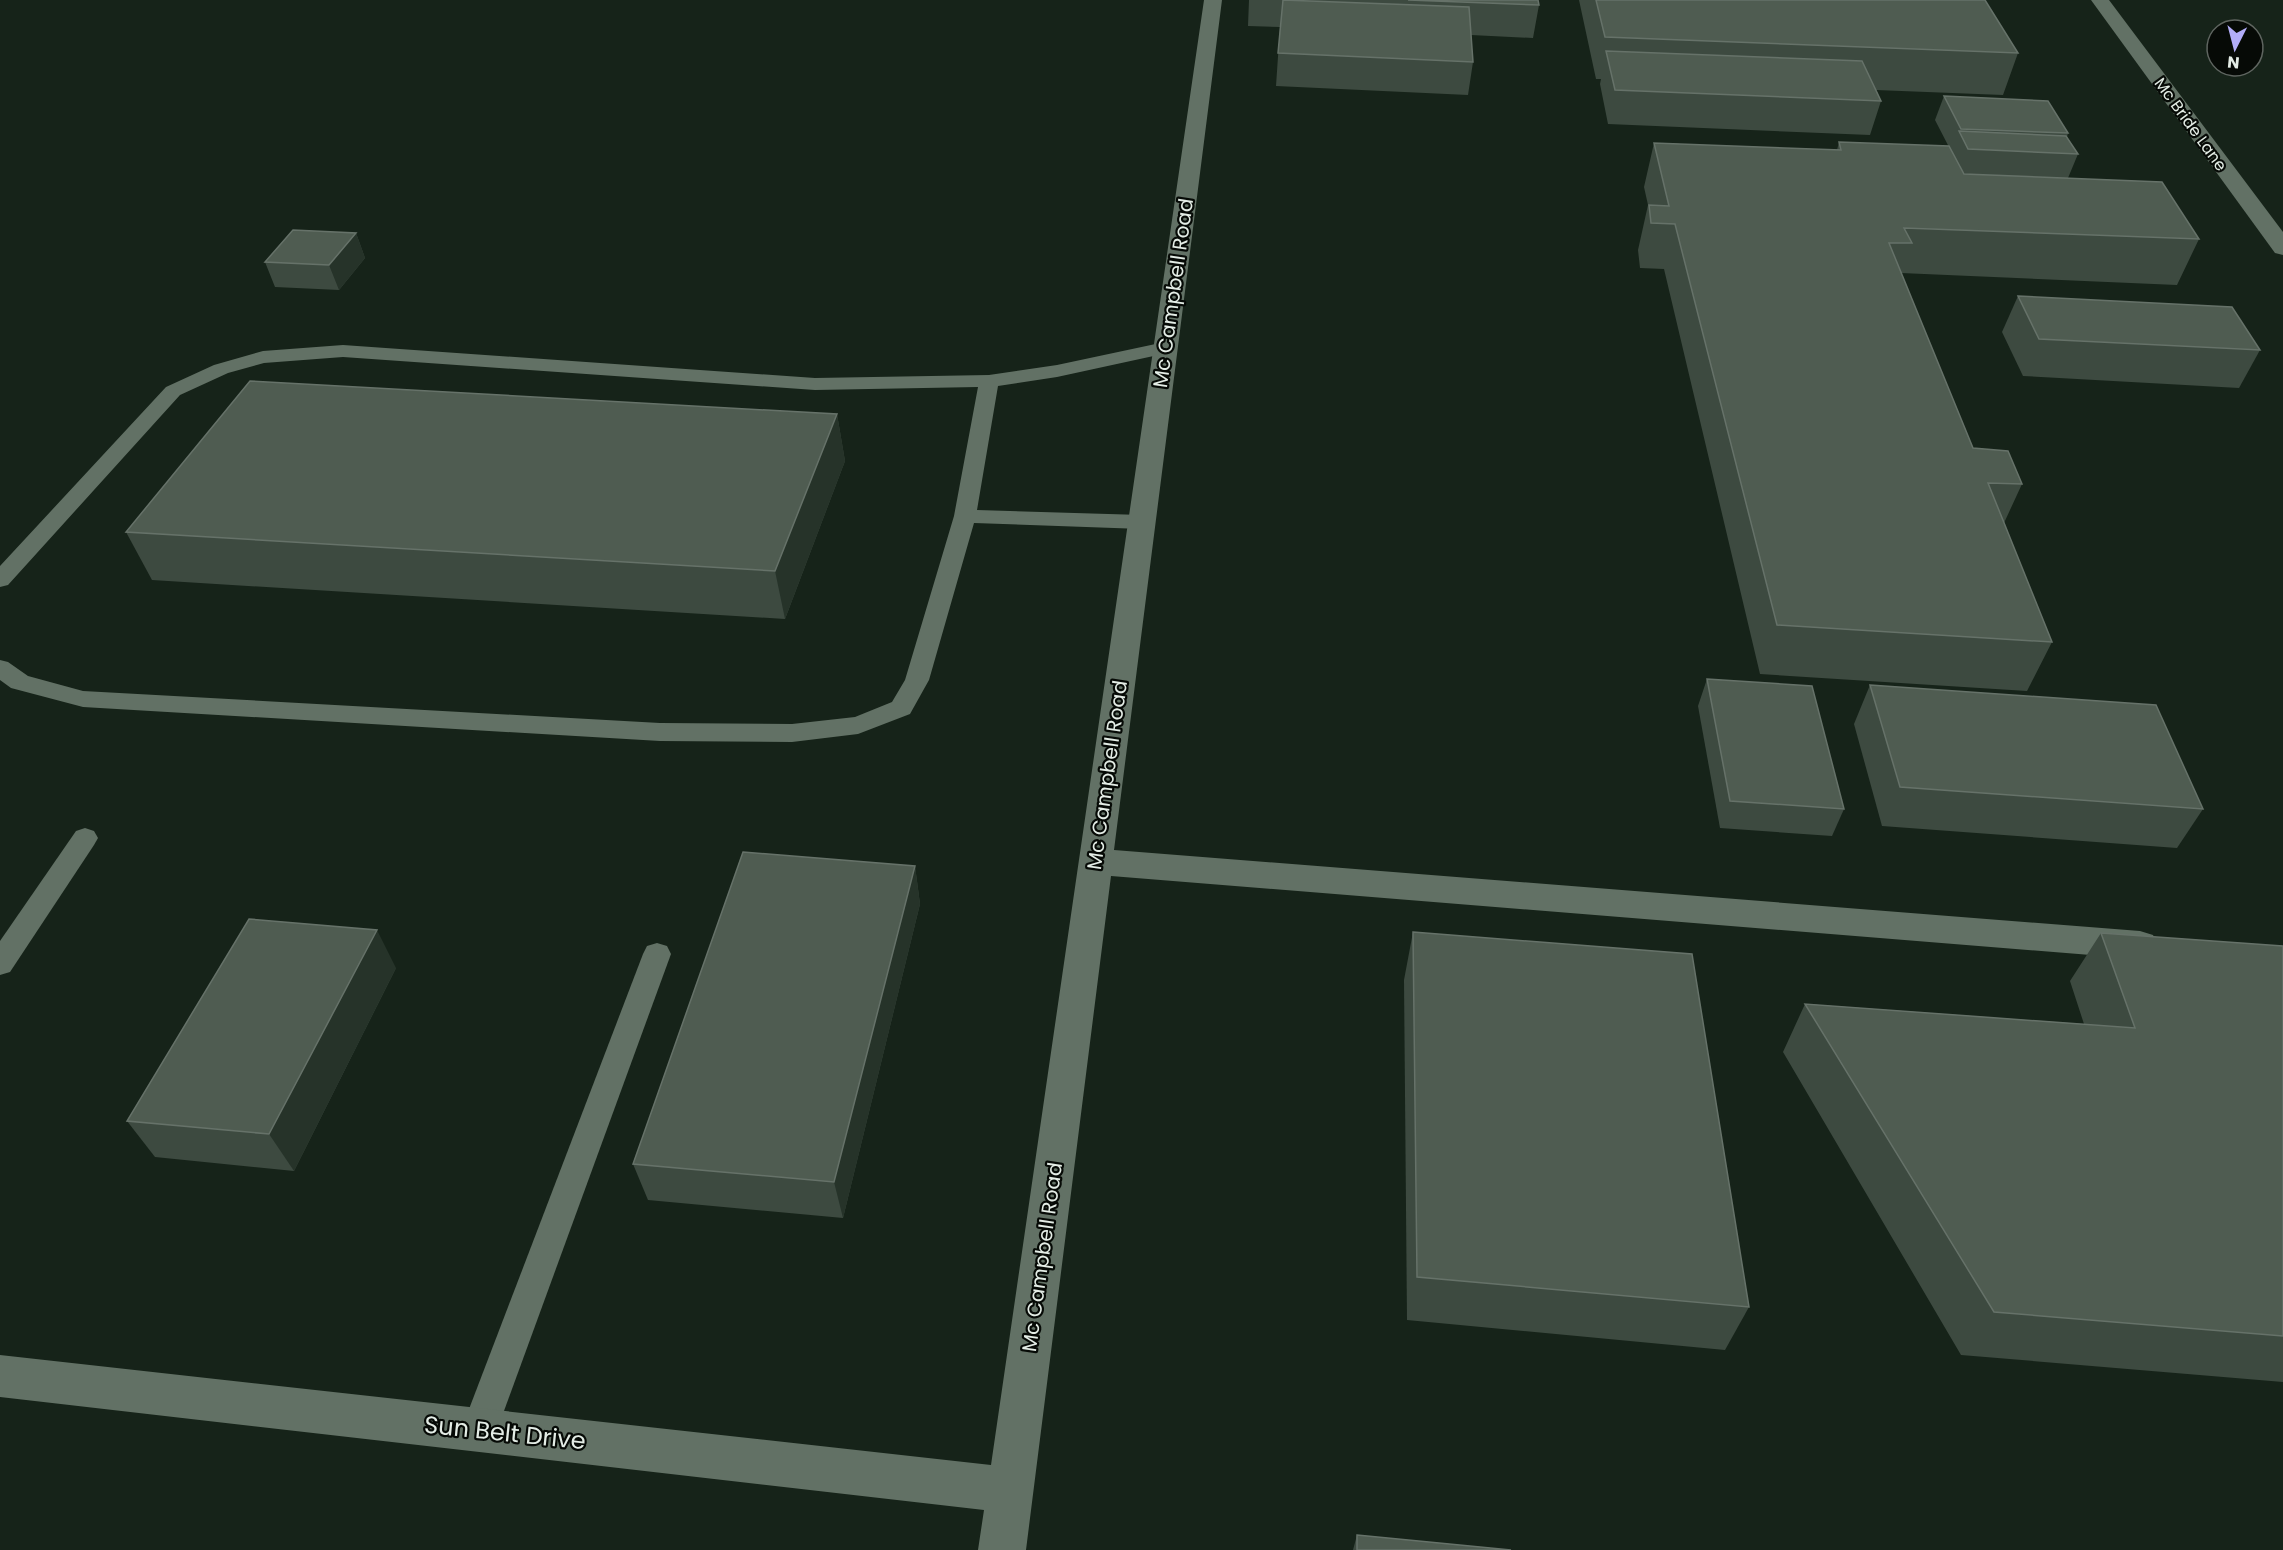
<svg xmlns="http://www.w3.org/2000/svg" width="2283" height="1550" font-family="Poppins,sans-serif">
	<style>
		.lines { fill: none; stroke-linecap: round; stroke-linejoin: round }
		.service { fill: #627165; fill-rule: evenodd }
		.minor { fill: #627165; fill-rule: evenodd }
		.tertiary { fill: #627165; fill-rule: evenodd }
		.wall { fill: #3d4a40 }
		.shaded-wall { fill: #263329 }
		.building { fill: #4f5c51; stroke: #667269; stroke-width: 1.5 }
		.labels { text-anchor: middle; stroke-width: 4.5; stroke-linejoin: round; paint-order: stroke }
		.far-street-label { font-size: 16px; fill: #e4ede6; stroke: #060a06 }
		.street-label { font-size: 20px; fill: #e4ede6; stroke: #060a06 }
		.near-street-label { font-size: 24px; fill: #e4ede6; stroke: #060a06 }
	</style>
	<rect width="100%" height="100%" fill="#162319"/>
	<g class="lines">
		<g class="service">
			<path d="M1165 342 1172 344 1175 348 1172 352 1057 377 998 386 977 510 1142 515 1150 517 1153 522 1150 527 1142 529 974 523 929 680 910 714 858 734 792 742 660 741 83 707 11 688 0 680V660L8 662 28 676 83 691 660 723 792 724 855 717 892 702 905 680 954 516 978 387 815 390 343 357 264 363 228 373 180 395 8 585 0 587V566L166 387 214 365 263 351 343 345 815 378 989 375 1057 365Z"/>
			<path d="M85 828 94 831 98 838 94 845 10 972 0 975V941L76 831Z"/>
			<path d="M657 943 667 946 671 954 497 1430 491 1442 479 1447 467 1442 461 1430 643 954 647 946Z"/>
		</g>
		<path class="minor" d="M1204 0H1222L1114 850 2140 931 2153 935 2158 945 2153 955 2140 959 1111 876 1026 1550H978L984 1510 0 1397V1355L991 1465Z"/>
		<path class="tertiary" d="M2091 0H2109L2283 232V255L2275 253Z"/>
	</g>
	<g class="wall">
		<path d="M1249 0H1538L1539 5 1533 38 1471 35 1473 62 1468 95 1276 86 1280 27 1248 26Z"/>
		<path d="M1579 0H1985L2018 53 2003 95 1876 90 1881 101 1870 135 1608 124 1600 84 1601 79H1596Z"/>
		<path d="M1944 96 2068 133 2067 137 2078 154 2068 178 2199 239 2177 285 1901 273 1973 448 2022 484 2004 523 2052 642 2027 691 1760 674 1664 269 1640 268 1638 250 1648 205 1644 187 1654 143 1837 150 1839 142 1951 151 1935 120Z"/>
		<path d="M356 233 365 258 339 290 275 287 265 262Z"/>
		<path d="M2018 296 2260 350 2239 388 2023 376 2002 332Z"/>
		<path d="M837 414 845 461 785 619 152 580 126 532Z"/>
		<path d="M1707 679 1844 809 1832 836 1720 828 1698 706Z"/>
		<path d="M1870 685 2203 809 2177 848 1882 826 1854 724Z"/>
		<path d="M915 866 920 904 843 1218 648 1200 633 1164Z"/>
		<path d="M1413 932 1749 1307 1725 1350 1407 1320 1404 980Z"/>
		<path d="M2101 933 2283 946V1382L1961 1355 1783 1052 1805 1004 2084 1024 2070 981Z"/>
		<path d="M396 968 294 1171 155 1157 127 1121Z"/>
		<path d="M1357 1535 1511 1550H1353Z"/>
	</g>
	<g class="shaded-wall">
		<path d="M356 233 365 258 339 290 329 265Z"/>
		<path d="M837 414 845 461 785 619 775 571Z"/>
		<path d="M915 866 920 904 843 1218 834 1182Z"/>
		<path d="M377 930 396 968 294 1171 269 1134Z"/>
	</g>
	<g class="building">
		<path d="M1283 0 1469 7 1473 62 1278 53Z"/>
		<path d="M1408 0H1538L1539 5Z"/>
		<path d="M1596 0H1985L2018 53 1605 37Z"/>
		<path d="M1606 51 1862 61 1881 101 1615 90Z"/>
		<path d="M1944 96 2048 101 2068 133 1961 129Z"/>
		<path d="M1959 131 2066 136 2078 154 1968 149Z"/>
		<path d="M1839 142 1949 146 1964 174 2162 182 2199 239 1904 228 1912 243H1889L1973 448 2008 451 2022 484 1988 483 2052 642 1777 625 1675 224 1651 223 1649 205 1669 206 1654 143 1841 150Z"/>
		<path d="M293 230 356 233 329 265 265 262Z"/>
		<path d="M2018 296 2232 307 2260 350 2039 339Z"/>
		<path d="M250 381 837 414 775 571 126 532Z"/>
		<path d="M1707 679 1812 686 1844 809 1730 801Z"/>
		<path d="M1870 685 2156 705 2203 809 1900 787Z"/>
		<path d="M743 852 915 866 834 1182 633 1164Z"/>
		<path d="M249 919 377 930 269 1134 127 1121Z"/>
		<path d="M1413 932 1692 954 1749 1307 1417 1277Z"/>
		<path d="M2101 933 2283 946V1336L1994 1312 1805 1004 2135 1028Z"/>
		<path d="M1357 1535 1511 1550H1357Z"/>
	</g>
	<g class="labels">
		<g class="far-street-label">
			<text transform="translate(2191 124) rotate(54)" y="6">Mc Bride Lane</text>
		</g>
		<g class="street-label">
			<text transform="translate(1173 293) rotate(-82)" y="7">Mc Campbell Road</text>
			<text transform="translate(1107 775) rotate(-82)" y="7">Mc Campbell Road</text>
			<text transform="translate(1042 1257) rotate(-82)" y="7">Mc Campbell Road</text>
		</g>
		<g class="near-street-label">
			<text transform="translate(505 1433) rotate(6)" y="8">Sun Belt Drive</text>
		</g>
	</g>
	<g transform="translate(2235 48) rotate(186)"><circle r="28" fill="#060a06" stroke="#5f6560" stroke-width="1.5"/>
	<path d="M0-4.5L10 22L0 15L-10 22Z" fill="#b2adf9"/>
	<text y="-9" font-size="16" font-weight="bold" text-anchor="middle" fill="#e4ede6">N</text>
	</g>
</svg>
